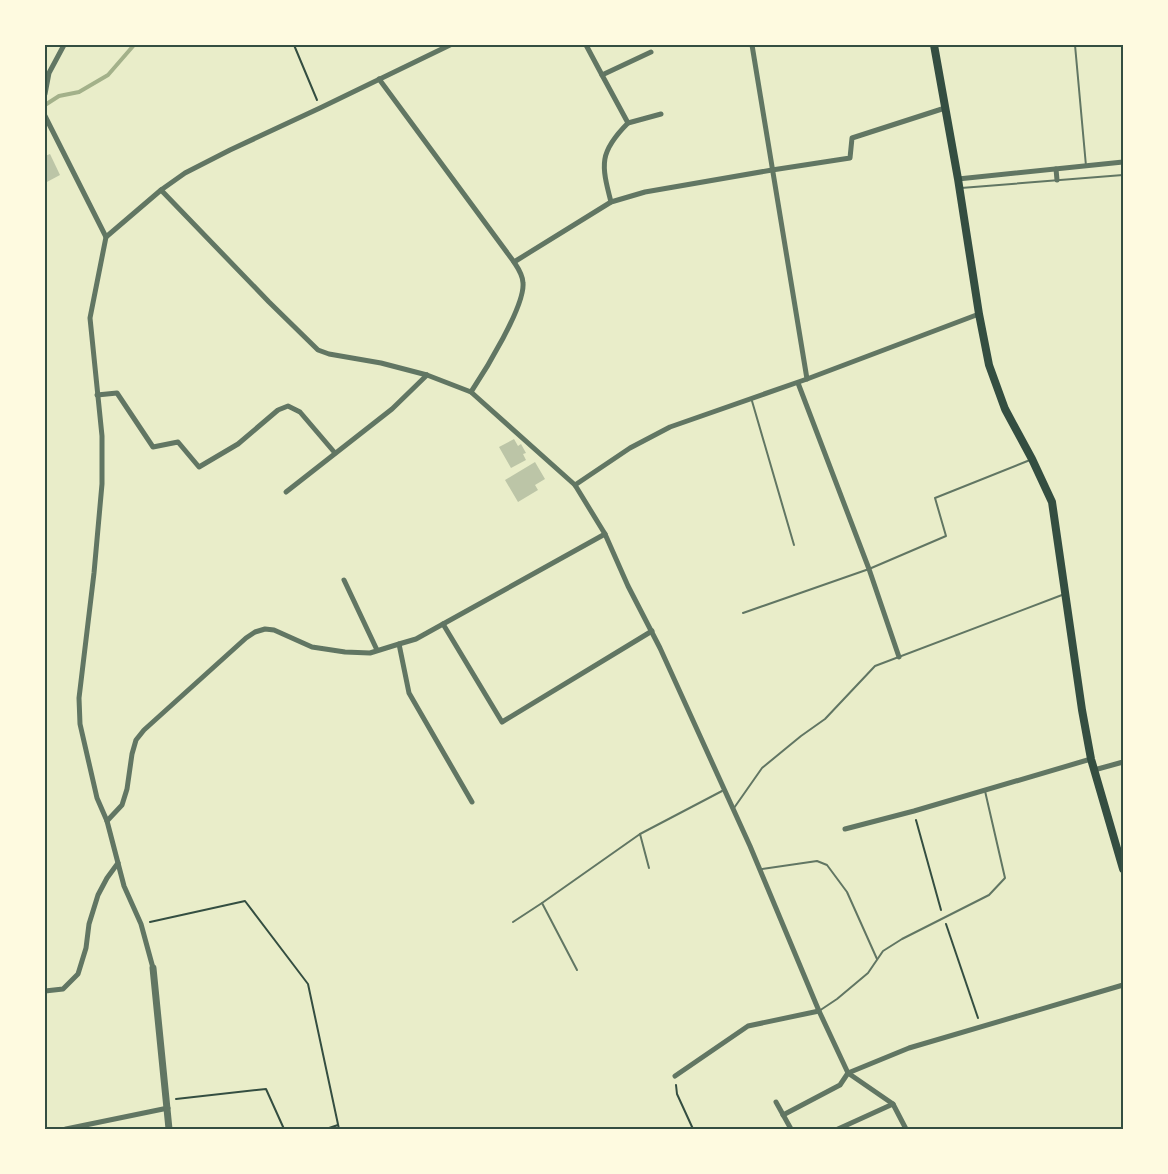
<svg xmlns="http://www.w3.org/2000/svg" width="1168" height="1174" font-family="'IBM Plex Sans',sans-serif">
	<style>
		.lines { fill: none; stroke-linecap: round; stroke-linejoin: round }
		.stream { stroke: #a3b18a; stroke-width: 4 }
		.building { fill: #bcc5a7 }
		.path { stroke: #344e41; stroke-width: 2 }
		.service { stroke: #617663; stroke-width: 2 }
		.minor { stroke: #617663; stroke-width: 5 }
		.tertiary { stroke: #617663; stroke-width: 7 }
		.primary { stroke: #344e41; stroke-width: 8 }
		.neatline { fill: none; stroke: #344e41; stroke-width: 2 }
	</style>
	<rect width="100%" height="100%" fill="#e9edc9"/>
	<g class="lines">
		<path class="stream" d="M45 105 59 96 79 92 108 75 134 45"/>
	</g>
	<g class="building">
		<path d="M50 154 60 175 45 183V156Z"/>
		<path d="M514 439 518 446 521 444 526 453 523 454 526 460 511 468 499 447Z"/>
		<path d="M535 462 545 479 535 485 538 490 518 502 505 480Z"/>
	</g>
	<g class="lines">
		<g class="path">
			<path d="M294 45 317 100"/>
			<path d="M916 820 941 910"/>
			<path d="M150 922 245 901 308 984 339 1129"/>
			<path d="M946 924 978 1018"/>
			<path d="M676 1085 677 1094 693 1129"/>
			<path d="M176 1099 266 1089 284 1129"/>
			<path d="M326 1129 338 1125"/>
		</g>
		<g class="service">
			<path d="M1075 45 1086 166"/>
			<path d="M961 188 1123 175"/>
			<path d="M752 401 794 545"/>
			<path d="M743 613 869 569 946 536 935 498 1030 460"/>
			<path d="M734 808 762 768 801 736 825 719 875 666 1062 595"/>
			<path d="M640 834 722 791"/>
			<path d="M762 869 817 861 827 865 847 892 877 959"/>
			<path d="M542 903 640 834 649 868"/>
			<path d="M513 922 542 903 577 970"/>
			<path d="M819 1011 837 999 868 973 883 951 902 939 989 895 1005 878 985 791"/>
		</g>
		<g class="minor">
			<path d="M586 45 602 75 651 52"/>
			<path d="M752 45 807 379"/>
			<path d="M602 75 628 123C599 152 601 164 611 202"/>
			<path d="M379 79 514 262C518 268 523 275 523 283 525 306 485 371 471 392"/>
			<path d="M45 94 49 73 64 45"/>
			<path d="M45 116 106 237 90 318 102 436V484L94 573 79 698 80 724 97 798 107 821 124 886 141 924 153 968"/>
			<path d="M628 123 661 114"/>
			<path d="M1056 169 1057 180"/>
			<path d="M958 179 1123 162"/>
			<path d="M161 190 269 302 318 350 329 354 381 363 427 375 471 392 575 485 605 534 628 586 660 648 750 846 819 1011 848 1073 893 1104 906 1129"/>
			<path d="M106 237 161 190 185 173 230 150 320 108 450 45"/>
			<path d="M514 262 611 202 645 192 772 170 850 158 852 138 945 108"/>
			<path d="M798 383 869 569 899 657"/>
			<path d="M97 395 117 393 153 447 178 442 199 467 238 444 278 410 288 406 300 412 335 453"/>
			<path d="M575 485 630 448 670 427 807 379 979 314"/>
			<path d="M286 492 392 409 427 375"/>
			<path d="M344 580 377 650"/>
			<path d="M443 624 502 722 652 631"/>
			<path d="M399 644 409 693 472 802"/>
			<path d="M1094 770 1123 762"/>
			<path d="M107 821 122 805 127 789 132 754 136 740 144 730 246 638 255 632 265 629 274 630 312 647 345 652 370 653 399 644 416 639 605 534"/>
			<path d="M845 829 914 811 1091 759"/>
			<path d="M45 991 63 989 78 974 86 948 89 924 98 895 107 878 118 863"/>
			<path d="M675 1076 748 1026 819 1011"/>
			<path d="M776 1102 791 1129"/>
			<path d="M783 1115 840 1085 848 1073 909 1048 1123 985"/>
			<path d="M66 1129 168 1108"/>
			<path d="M838 1129 893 1104"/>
		</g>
		<path class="tertiary" d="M153 968 169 1129"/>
		<path class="primary" d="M934 45 958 179 979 314 989 365 1005 409 1032 459 1052 502 1082 710 1091 759 1123 869"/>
	</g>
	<rect width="1168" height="1174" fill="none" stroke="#fefae0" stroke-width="93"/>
	<rect x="46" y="46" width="1076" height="1082" class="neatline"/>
</svg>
